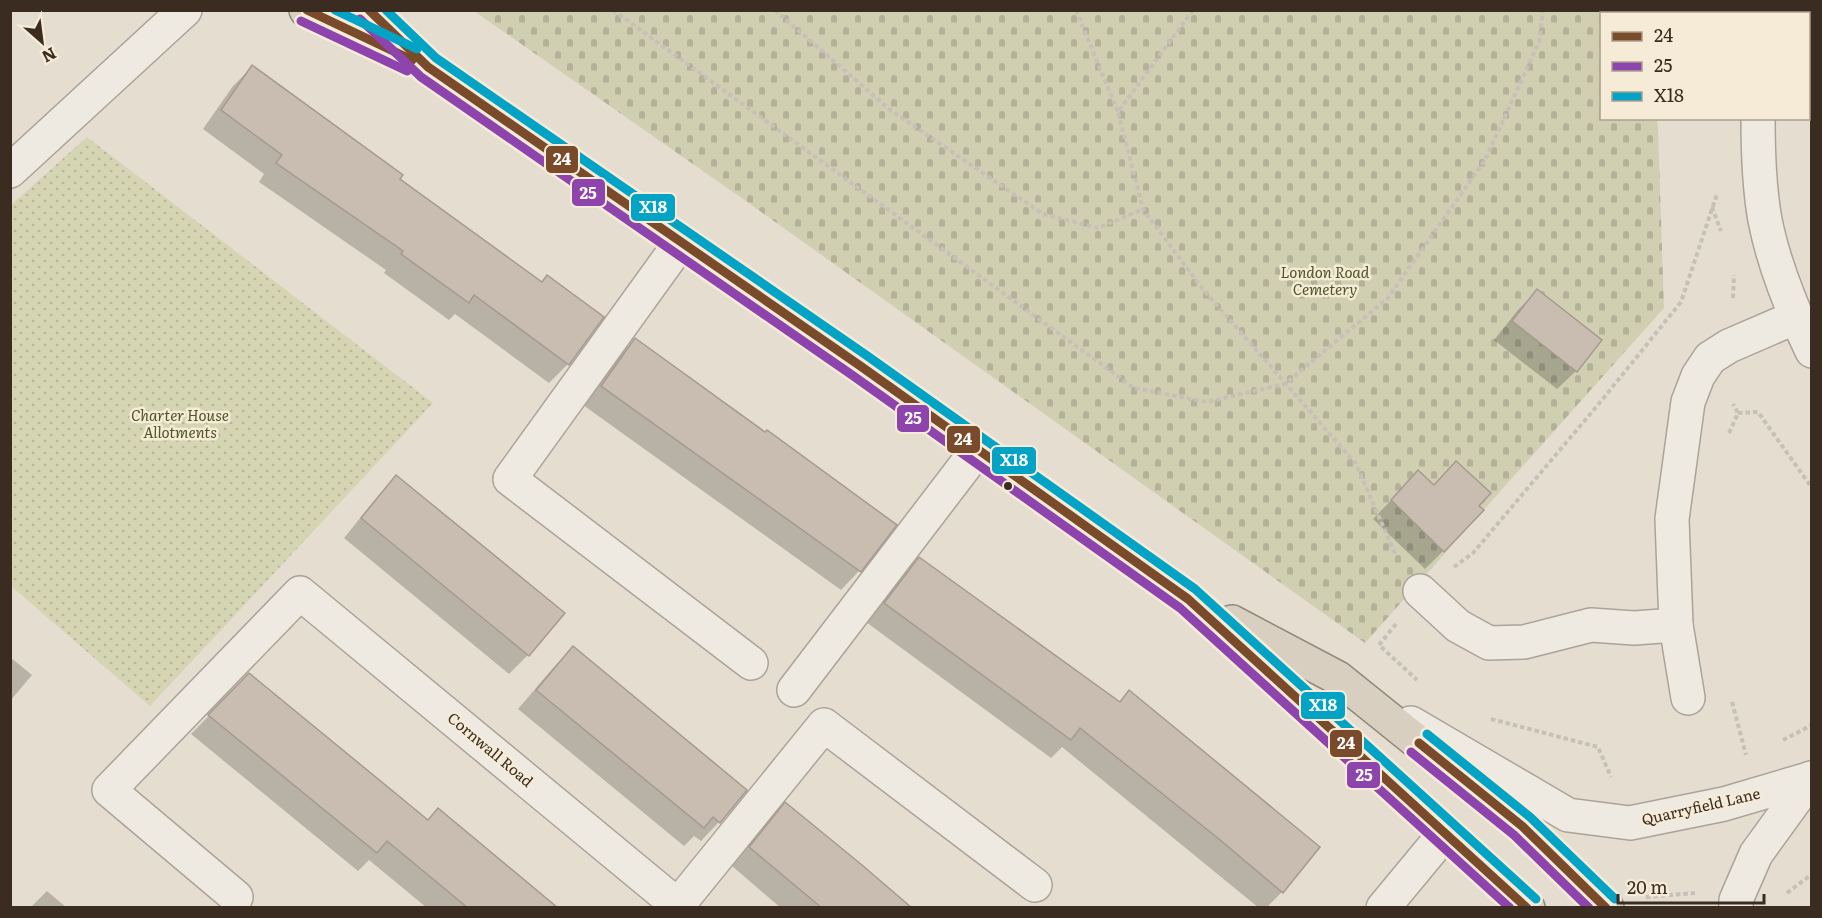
<svg xmlns="http://www.w3.org/2000/svg" width="1822" height="918" font-family="Literata,serif">
	<style>
		.green { fill: url(#green-dots) }
		.cemetery { fill: url(#cemetery-stones) }
		.shadow { fill: #0003 }
		.building { fill: #c9bcb1; stroke: #a69a8f; stroke-width: 1.5 }
		.lines { fill: none; stroke-linecap: round; stroke-linejoin: round }
		.minor-casing { stroke: #aba398; stroke-width: 36 }
		.highway-casing { stroke: #90897f; stroke-width: 36 }
		.path { stroke: #c6c0b8; stroke-width: 4; stroke-dasharray: 4.5 3; stroke-linecap: butt }
		.minor { stroke: #eeeae2; stroke-width: 33 }
		.highway { stroke: #d8cfc1; stroke-width: 33 }
		.bus-1-casing { stroke: #f5ebd7; stroke-width: 14 }
		.bus-2-casing { stroke: #f5ebd7; stroke-width: 14 }
		.bus-3-casing { stroke: #f5ebd7; stroke-width: 14 }
		.bus-1 { stroke: #7a4b2a; stroke-width: 9 }
		.bus-2 { stroke: #8e44ad; stroke-width: 9 }
		.bus-3 { stroke: #03a3c5; stroke-width: 9 }
		.bus-dot { fill: #3a2c20; stroke: #f5ebd7; stroke-width: 2 }
		.labels { text-anchor: middle; stroke-width: 5; stroke-linejoin: round; paint-order: stroke }
		.park-label { font-size: 15px; font-style: italic; fill: #4c5627; stroke: #f5ebd7 }
		.street-label { font-size: 15px; fill: #3a2c20; stroke: #f5ebd7 }
		.line-badge { stroke: #f5ebd7; stroke-width: 2 }
		.badge-label { font-size: 16px; text-anchor: middle; font-weight: bold; fill: #fff }
	</style>
	<defs>
		<pattern id="green-dots" width="8" height="8" patternUnits="userSpaceOnUse" patternTransform="scale(1.5)"><rect width="8" height="8" fill="#d5d4b3"/><path d="M2 2h.1M6 6h.1" fill="none" stroke="#b8b69a" stroke-width="1.8" stroke-linecap="round"/></pattern>
		<pattern id="cemetery-stones" width="16" height="16" patternUnits="userSpaceOnUse" patternTransform="scale(1.5)"><rect width="16" height="16" fill="#d0cfb2"/><path d="M2 7V4a2 2 0 0 1 4 0v3zM10 15v-3a2 2 0 0 1 4 0v3z" fill="#b3b299"/></pattern>
	</defs>
	<rect width="100%" height="100%" fill="#e5ded0"/>
	<path class="green" d="M87 137 433 403 150 706 11 586V205Z"/>
	<path class="cemetery" d="M474 11H1666L1665 14H1602V118L1657 119 1658 127 1664 308 1365 643 743 199Z"/>
	<g class="shadow">
		<path d="M252 67 398 180 568 364 549 383 455 314 449 320 384 273 386 270 259 182 264 174 203 129 233 86Z"/>
		<path d="M1537 291 1576 371 1557 389 1494 340 1518 310Z"/>
		<path d="M635 340 894 525 859 571 841 590 583 405 616 359Z"/>
		<path d="M397 477 563 613 528 655 509 674 344 538 378 496Z"/>
		<path d="M1434 486 1443 551 1425 569 1373 519 1400 491Z"/>
		<path d="M920 559 1118 703 1129 692 1318 847 1282 892 1266 908H1259L1062 747 1051 758 866 622 901 577Z"/>
		<path d="M573 648 719 822 701 841 694 836 684 846 518 709 554 667Z"/>
		<path d="M10 657 32 675 10 701Z"/>
		<path d="M249 675 427 821 438 810 557 908H427L369 860 358 871 191 734Z"/>
		<path d="M785 804 910 908H781L732 866 767 823Z"/>
		<path d="M47 891 67 908H30Z"/>
	</g>
	<g class="building">
		<path d="M252 65 403 175 400 179 542 282 547 275 604 317 569 365 474 295 469 303 401 254 403 251 276 163 282 155 221 110Z"/>
		<path d="M1537 289 1602 340 1577 372 1512 321Z"/>
		<path d="M635 338 765 432 767 430 897 525 861 572 601 386Z"/>
		<path d="M1456 461 1491 493 1479 506 1484 510 1444 552 1391 500 1418 470 1434 485Z"/>
		<path d="M396 475 565 613 529 656 361 518Z"/>
		<path d="M919 557 1120 702 1129 690 1320 847 1283 893 1219 839 1080 728 1071 740 884 603Z"/>
		<path d="M573 646 747 790 720 823 713 817 704 828 536 690Z"/>
		<path d="M249 673 428 820 438 808 558 908H468L387 841 377 853 208 715Z"/>
		<path d="M785 802 862 865 912 908H822L749 847Z"/>
	</g>
	<g class="lines">
		<g class="minor-casing">
			<g id="minor">
				<path d="M1766 14V10"/>
				<path d="M1758 118C1758 152 1759 187 1765 220 1774 266 1792 309 1812 351"/>
				<path d="M10 171 185 10"/>
				<path d="M681 242 510 479 751 663"/>
				<path d="M1420 591 1458 626 1489 643 1524 642 1591 625 1634 628 1676 625 1672 519 1688 402 1698 376 1710 358 1729 346 1796 317"/>
				<path d="M1676 625 1688 698"/>
				<path d="M794 690 978 449"/>
				<path d="M1411 723 1568 815 1630 823 1724 804 1812 778"/>
				<path d="M236 897 109 790 300 593 681 908"/>
				<path d="M678 905 824 725 1035 885"/>
				<path d="M1383 908 1446 832"/>
				<path d="M1736 908V900L1756 854 1811 778"/>
			</g>
		</g>
		<g class="highway-casing">
			<g id="highway">
				<path d="M306 10 402 55"/>
				<path d="M368 10 428 67 859 365 1188 599 1528 908"/>
				<path d="M1232 622 1338 678 1522 826 1607 908"/>
			</g>
		</g>
		<g class="path">
			<path d="M613 10 1134 388 1207 402 1285 384 1388 298 1485 160 1539 42 1543 10"/>
			<path d="M775 10 889 109 1043 214 1098 228 1143 209"/>
			<path d="M1076 10 1118 112"/>
			<path d="M1193 10 1118 112 1143 209 1201 287 1356 464 1396 556"/>
			<path d="M1712 207 1721 231"/>
			<path d="M1733 298 1734 275"/>
			<path d="M1738 413 1758 412 1812 488"/>
			<path d="M1729 433 1738 413 1733 404"/>
			<path d="M1454 567 1473 553 1602 400 1681 302 1717 194"/>
			<path d="M1396 624 1379 645 1417 680"/>
			<path d="M1732 702 1746 755"/>
			<path d="M1491 719 1598 747 1611 777"/>
			<path d="M1783 740 1812 725"/>
			<path d="M1787 893 1812 874"/>
			<path d="M1646 897 1695 893"/>
		</g>
		<use href="#minor" class="minor"/>
		<use href="#highway" class="highway"/>
		<g class="bus-1-casing">
			<g id="bus-1">
				<path d="M307 10 412 60"/>
				<path d="M369 10 428 67 859 365 1188 599 1527 908"/>
				<path d="M1419 743 1522 826 1606 908"/>
			</g>
		</g>
		<g class="bus-2-casing">
			<g id="bus-2">
				<path d="M360 19 421 77 852 375 1180 608 1510 908"/>
				<path d="M301 21 407 71"/>
				<path d="M1411 752 1514 835 1589 908"/>
			</g>
		</g>
		<g class="bus-3-casing">
			<g id="bus-3">
				<path d="M335 10 417 49"/>
				<path d="M386 10 436 58 866 355 1195 589 1536 899"/>
				<path d="M1427 734 1530 817 1615 899"/>
			</g>
		</g>
		<use href="#bus-1" class="bus-1"/>
		<use href="#bus-2" class="bus-2"/>
		<use href="#bus-3" class="bus-3"/>
	</g>
	<circle class="bus-dot" cx="1008" cy="486" r="5"/>
	<g class="labels">
		<g class="park-label">
			<text x="1325" y="278">London Road<tspan x="1325" dy="17">Cemetery</tspan></text>
			<text x="180" y="421">Charter House<tspan x="180" dy="17">Allotments</tspan></text>
		</g>
		<g class="street-label">
			<text transform="translate(490 750) rotate(40)" y="5">Cornwall Road</text>
			<text transform="translate(1701 807) rotate(-13)" y="5">Quarryfield Lane</text>
		</g>
	</g>
	<g class="line-badge">
		<rect x="545" y="145" width="34" height="29" rx="6" fill="#7a4b2a"/>
		<rect x="571" y="178" width="35" height="29" rx="6" fill="#8e44ad"/>
		<rect x="630" y="193" width="46" height="29" rx="6" fill="#03a3c5"/>
		<rect x="896" y="404" width="34" height="29" rx="6" fill="#8e44ad"/>
		<rect x="946" y="425" width="35" height="29" rx="6" fill="#7a4b2a"/>
		<rect x="991" y="446" width="46" height="29" rx="6" fill="#03a3c5"/>
		<rect x="1300" y="691" width="46" height="29" rx="6" fill="#03a3c5"/>
		<rect x="1329" y="729" width="34" height="29" rx="6" fill="#7a4b2a"/>
		<rect x="1346" y="761" width="35" height="28" rx="6" fill="#8e44ad"/>
	</g>
	<g class="badge-label">
		<text x="562" y="165">24</text>
		<text x="588" y="199">25</text>
		<text x="653" y="213">X18</text>
		<text x="913" y="424">25</text>
		<text x="963" y="445">24</text>
		<text x="1014" y="466">X18</text>
		<text x="1323" y="711">X18</text>
		<text x="1346" y="749">24</text>
		<text x="1364" y="781">25</text>
	</g>
	<rect width="1822" height="918" fill="none" stroke="#3a2c20" stroke-width="24"/>
	<rect x="1600" y="12" width="210" height="108" fill="#f5ebd7" stroke="#aa9f8e" stroke-width="1.5"/>
	<rect x="1612" y="32" width="30" height="9" fill="#7a4b2a" stroke="#aa9f8e" stroke-width="1.5"/>
	<text x="1654" y="42" font-size="18" fill="#3a2c20">24</text>
	<rect x="1612" y="62" width="30" height="9" fill="#8e44ad" stroke="#aa9f8e" stroke-width="1.5"/>
	<text x="1654" y="72" font-size="18" fill="#3a2c20">25</text>
	<rect x="1612" y="92" width="30" height="9" fill="#03a3c5" stroke="#aa9f8e" stroke-width="1.5"/>
	<text x="1654" y="102" font-size="18" fill="#3a2c20">X18</text>
	<g transform="translate(42 42) rotate(152)" stroke="#f5ebd7" stroke-width="4.5" paint-order="stroke">
	<path d="M0-4.5L10 22L0 15L-10 22Z" fill="#3a2c20"/>
	<text y="-9" font-size="16" font-weight="bold" text-anchor="middle" fill="#3a2c20">N</text>
	</g>
	<path d="M1618 894v9h146v-9" fill="none" stroke="#3a2c20" stroke-width="3"/>
	<text x="1627" y="894" font-size="18" fill="#3a2c20" stroke="#f5ebd7" stroke-width="4.5" paint-order="stroke">20 m</text>
</svg>
